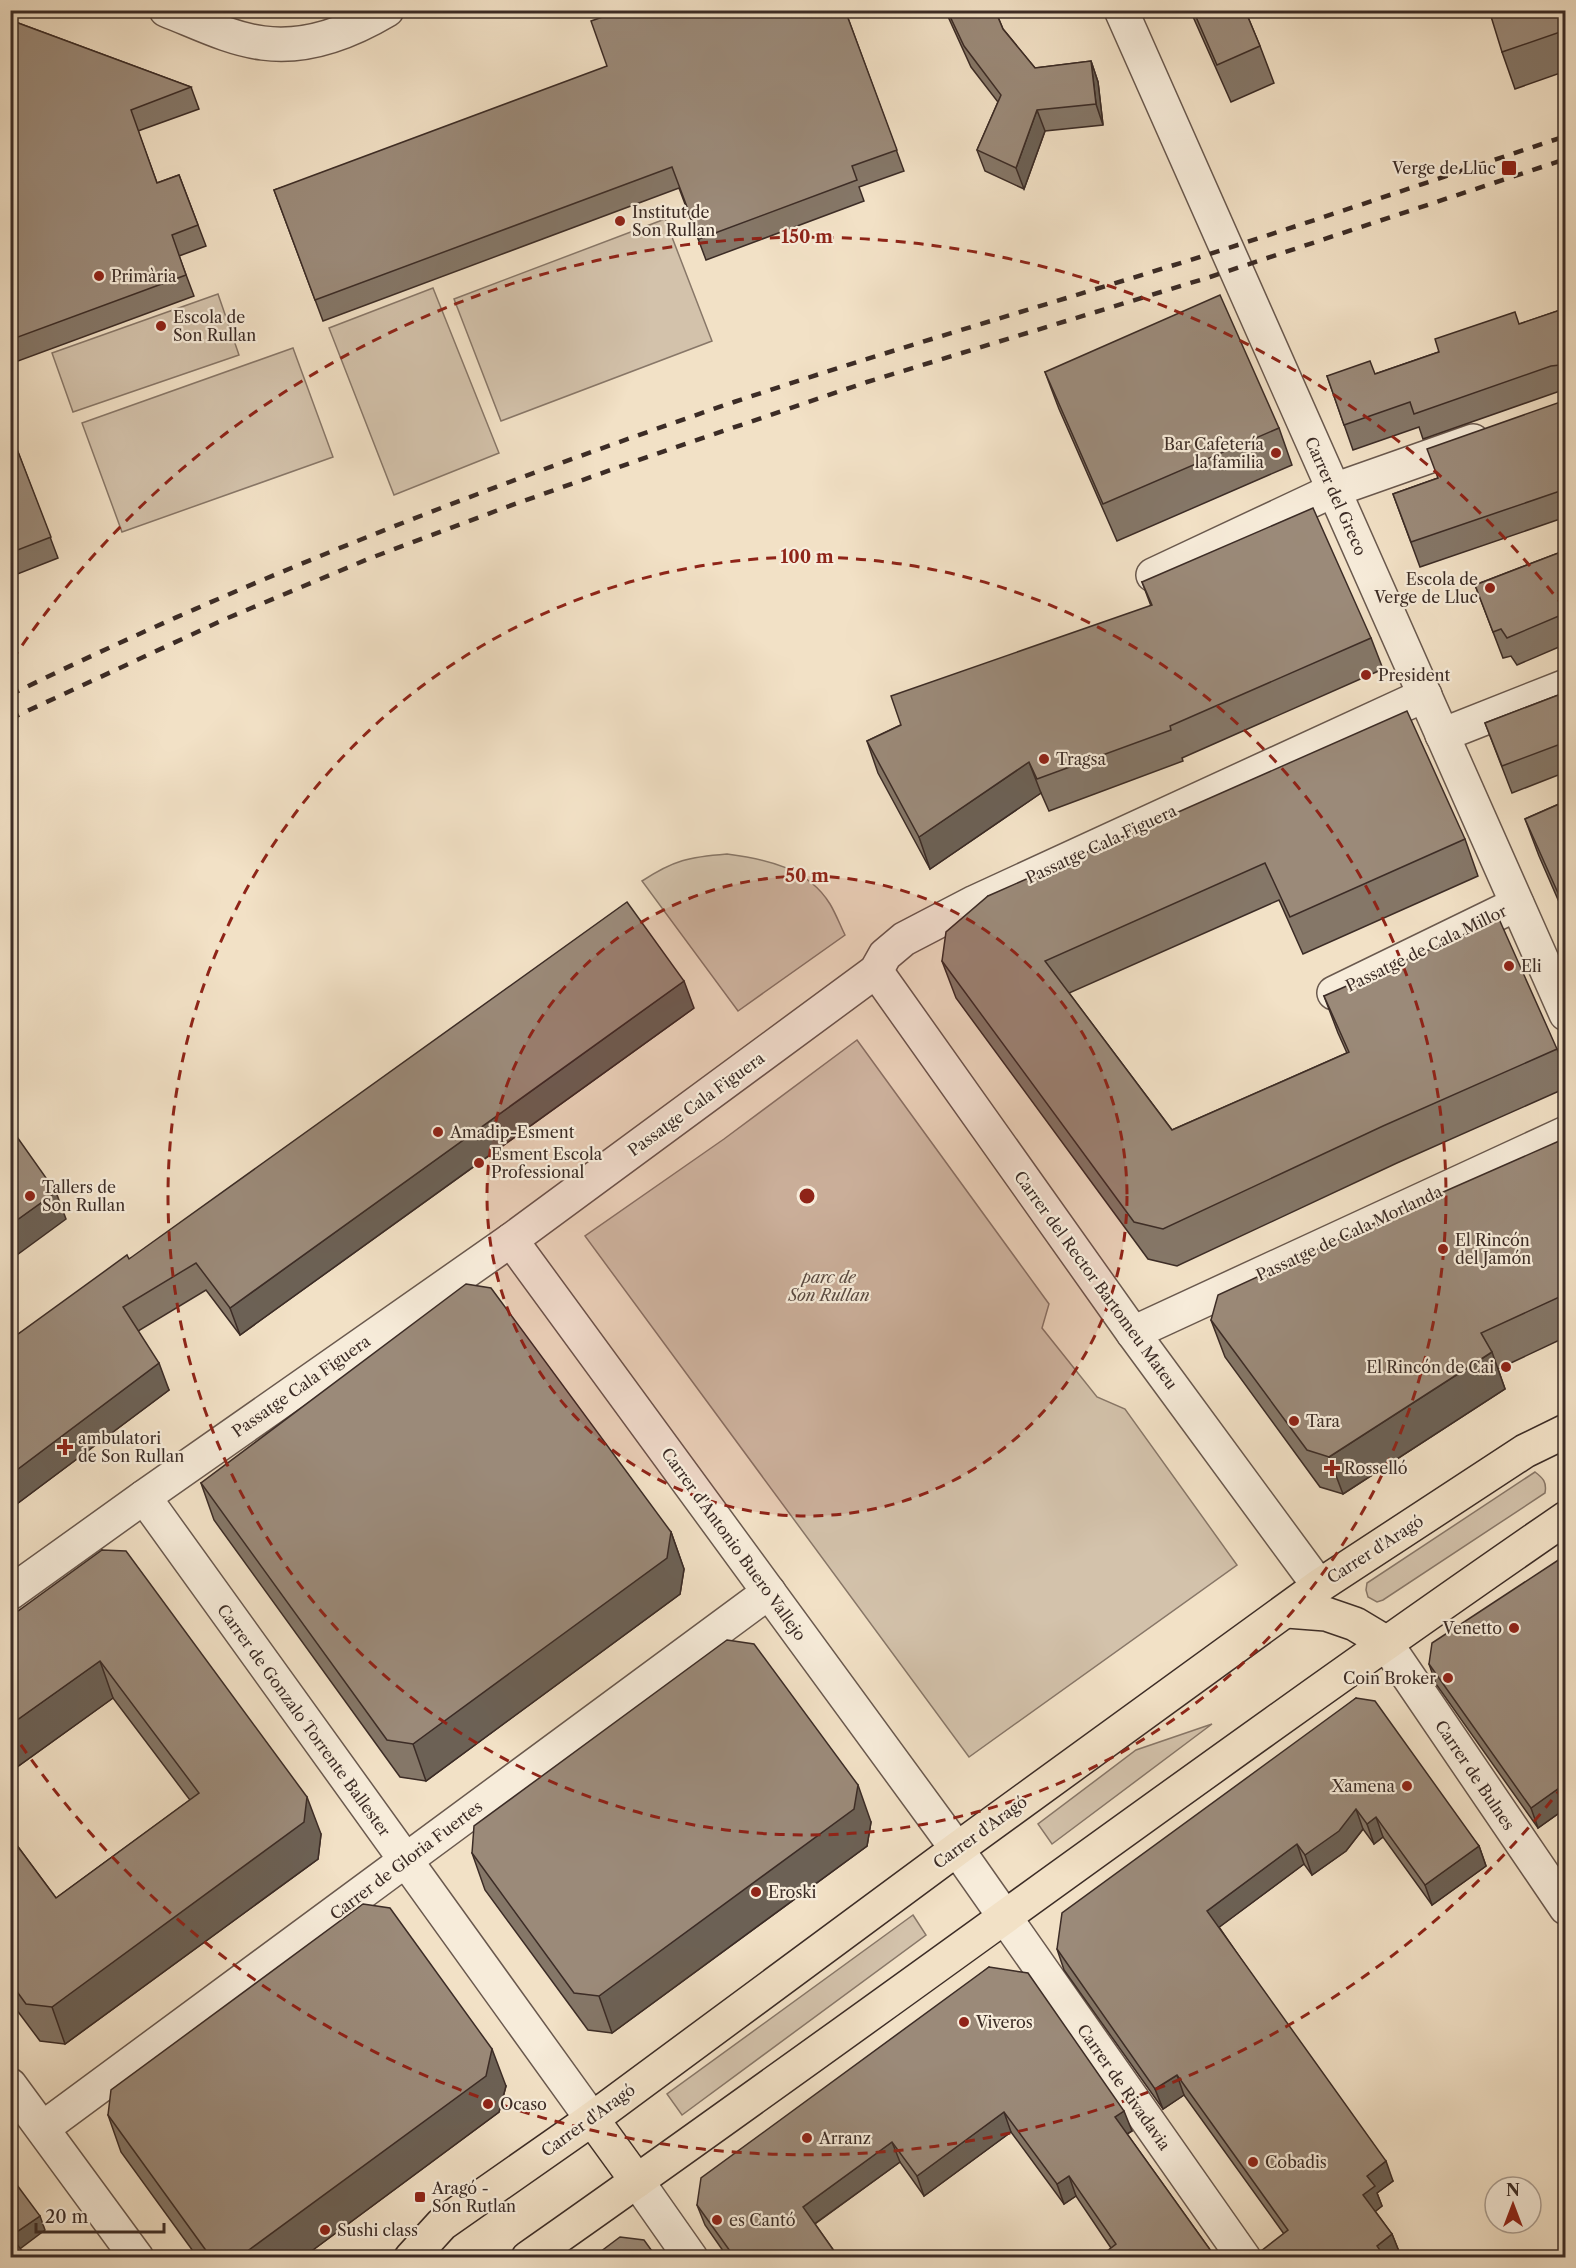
<svg xmlns="http://www.w3.org/2000/svg" width="1576" height="2268" font-family="'Libre Caslon Text',serif">
	<style>
		.green { fill: #d3c2ab; stroke: #887768; stroke-width: 1.5 }
		.lines { fill: none; stroke-linecap: round; stroke-linejoin: round }
		.minor-casing { stroke: #6a594e; stroke-width: 36 }
		.major-casing { stroke: #3c2c26; stroke-width: 36 }
		.minor { stroke: #f7ecda; stroke-width: 33 }
		.major { stroke: #f2e1c6; stroke-width: 33 }
		.rail { stroke: #3c2c26; stroke-width: 4.5; stroke-dasharray: 10 10; stroke-linecap: butt }
		.wall { fill: #857768; stroke: #3c2c26; stroke-width: 1.5 }
		.shaded-wall { fill: #6c6155; stroke: #3c2c26; stroke-width: 1.5 }
		.building { fill: #9b8a79; stroke: #3c2c26; stroke-width: 1.5 }
		.ring { fill: none; stroke: #8f2418; stroke-width: 3; stroke-dasharray: 10 8 }
		.poi-dot { fill: #8f2418; stroke: #f7ecda; stroke-width: 2 }
		.labels { text-anchor: middle; stroke-width: 4.5; stroke-linejoin: round; paint-order: stroke }
		.poi-label { font-size: 16px; fill: #3c2c26; stroke: #f7ecda; text-anchor: start }
		.street-label { font-size: 16px; fill: #3c2c26; stroke: #f7ecda }
		.park-label { font-size: 16px; font-style: italic; fill: #5a4a41; stroke: #f7ecda }
		.centre { fill: #8f2418; stroke: #f7ecda; stroke-width: 3 }
		.ring-label { font-size: 18px; text-anchor: middle; font-weight: bold; fill: #8f2418; stroke: #f7ecda; stroke-width: 4.5; stroke-linejoin: round; paint-order: stroke }
	</style>
	<rect width="100%" height="100%" fill="#f2e1c6"/>
	<filter id="stains"><feTurbulence type="fractalNoise" baseFrequency=".00333" numOctaves="4"/><feColorMatrix values="0 0 0 0 .2 0 0 0 0 .09 0 0 0 0 .02 0 0 0 .5 -.17"/></filter>
	<radialGradient id="worn" r=".72"><stop offset=".6" stop-color="#630" stop-opacity="0"/><stop offset="1" stop-color="#630" stop-opacity=".3"/></radialGradient>
	<g class="green">
		<path d="M665 219 712 341 501 421 454 299Z"/>
		<path d="M433 288 499 453 394 495 329 328Z"/>
		<path d="M218 294 239 355 73 412 52 353Z"/>
		<path d="M293 348 333 457 122 532 82 423Z"/>
		<path d="M727 854C766 859 808 868 830 904 836 914 840 925 845 935L738 1011 642 881C674 860 689 857 727 854Z"/>
		<path d="M857 1040 1049 1304 1042 1328 1097 1397 1125 1409 1237 1565 969 1757 585 1236 724 1139Z"/>
		<path d="M1535 1472C1543 1478 1547 1482 1545 1493L1383 1600 1377 1602 1368 1597 1366 1590 1367 1583Z"/>
		<path d="M1212 1724 1052 1844 1038 1824 1136 1750Z"/>
		<path d="M913 1915 926 1935 682 2115 667 2094Z"/>
	</g>
	<g class="lines">
		<g class="minor-casing">
			<g id="minor">
				<path d="M166 10C197 22 230 39 263 43 306 49 350 32 387 10"/>
				<path d="M1121 10 1566 1014"/>
				<path d="M1153 575 1334 490 1473 441"/>
				<path d="M1442 735 1566 686"/>
				<path d="M876 971 1133 1333 1319 1586"/>
				<path d="M1334 993 1517 904"/>
				<path d="M511 1240 957 1849 1244 2258"/>
				<path d="M1133 1333 1566 1133"/>
				<path d="M144 1497 592 2119"/>
				<path d="M10 1593 144 1497 511 1240 876 971 885 955 904 939 975 902 1425 695"/>
				<path d="M1385 1642 1566 1908"/>
				<path d="M10 2085 137 2258"/>
				<path d="M43 2128 769 1592"/>
				<path d="M637 2181 691 2258"/>
			</g>
		</g>
		<g class="major-casing">
			<g id="major">
				<path d="M1287 1611 1326 1614 1355 1624 1385 1642"/>
				<path d="M592 2119 637 2181"/>
				<path d="M411 2258 442 2224 592 2119 957 1849 1319 1586 1525 1451 1566 1431"/>
				<path d="M528 2258C876 2014 1216 1759 1566 1518"/>
			</g>
		</g>
		<use href="#minor" class="minor"/>
		<use href="#major" class="major"/>
		<g class="rail">
			<path d="M10 695C244 580 488 486 734 402 889 350 1047 305 1203 256 1324 218 1445 176 1566 136"/>
			<path d="M10 719 223 620 368 559 501 509 650 456 867 382 1210 277 1566 159"/>
		</g>
	</g>
	<g class="wall">
		<path d="M845 10 904 171 859 187 864 201 706 260 679 188 323 321 274 190Z"/>
		<path d="M945 10H995L1003 29 1035 68 1091 61 1098 82 1103 125 1045 131 1024 189 985 171 977 150 998 102 971 67Z"/>
		<path d="M1190 10H1245L1260 46 1274 83 1231 102Z"/>
		<path d="M1566 10V71L1515 89 1502 52Z"/>
		<path d="M10 20 191 87 199 109 138 131 157 183 179 175 206 246 179 256 194 296 10 364Z"/>
		<path d="M1566 308V391H1560L1423 439 1419 427 1353 450 1327 376 1375 374Z"/>
		<path d="M1045 372 1279 428 1292 465 1117 541 1059 409Z"/>
		<path d="M1566 400V517L1420 567 1393 494 1438 478Z"/>
		<path d="M10 431 58 558 10 577Z"/>
		<path d="M1566 550V644L1517 665 1511 656 1503 658 1475 585Z"/>
		<path d="M1142 582 1371 638 1383 669 1182 758 1183 761 1049 811 1041 793 930 869 878 773 867 741 1151 606Z"/>
		<path d="M1566 692V772L1512 793 1485 723Z"/>
		<path d="M1566 801V918L1539 856 1525 819Z"/>
		<path d="M1465 839 1478 876 1303 954 1279 900 1069 993 1172 1130 1347 1053 1338 1033 1324 996 1557 1049 1566 1071V1088L1397 1163 1177 1266 1148 1259 956 998 942 961 988 896Z"/>
		<path d="M694 1008 240 1335 206 1290 138 1331 169 1390 10 1509V1340L129 1259Z"/>
		<path d="M1566 1138V1337L1498 1369 1505 1389 1343 1494 1320 1487 1225 1357 1211 1320Z"/>
		<path d="M201 1483 671 1532 684 1569 680 1594 426 1781 400 1777 214 1520Z"/>
		<path d="M102 1550 321 1834 318 1859 65 2044 40 2041 10 2001V1836L56 1898 190 1800 113 1698 10 1772Z"/>
		<path d="M1566 1555V1808L1538 1828 1436 1684 1429 1664Z"/>
		<path d="M1356 1698 1479 1846 1486 1866 1432 1905 1383 1837 1374 1844 1363 1829 1346 1851 1312 1875 1304 1864 1219 1927 1393 2181 1377 2193 1382 2206 1375 2211 1392 2234 1400 2254 1284 2234 1184 2095 1163 2109 1064 1970 1057 1949Z"/>
		<path d="M871 1822 867 1846 612 2033 588 2030 485 1890 472 1853Z"/>
		<path d="M989 1967 1132 2131 1127 2134 1216 2258 1111 2248 1076 2196 1064 2204 1011 2132 924 2196 900 2162 815 2224 839 2258H728L705 2225 697 2205Z"/>
		<path d="M506 2086 499 2112 302 2258H198L121 2152 108 2115Z"/>
	</g>
	<g class="shaded-wall">
		<path d="M1091 61 1098 82 1103 125 1096 104Z"/>
		<path d="M1037 110 1045 131 1024 189 1016 168Z"/>
		<path d="M1029 762 1041 793 930 869 919 837Z"/>
		<path d="M684 981 694 1008 240 1335 230 1308Z"/>
		<path d="M56 1192 66 1219 10 1260V1225Z"/>
		<path d="M1492 1352 1505 1389 1343 1494 1329 1457Z"/>
		<path d="M159 1363 169 1390 10 1509V1475Z"/>
		<path d="M671 1532 684 1569 680 1594 426 1781 413 1744Z"/>
		<path d="M100 1661 113 1698 10 1772V1725Z"/>
		<path d="M1566 1783V1808L1538 1828 1531 1808Z"/>
		<path d="M858 1785 871 1822 867 1846 612 2033 599 1996Z"/>
		<path d="M307 1797 321 1834 318 1859 65 2044 52 2007Z"/>
		<path d="M1356 1809 1363 1829 1346 1851 1312 1875 1305 1855Z"/>
		<path d="M1376 1817 1383 1837 1374 1844 1367 1824Z"/>
		<path d="M1297 1844 1304 1864 1214 1931 1207 1911Z"/>
		<path d="M1479 1846 1486 1866 1432 1905 1425 1885Z"/>
		<path d="M492 2049 506 2086 499 2112 302 2258H238Z"/>
		<path d="M1177 2075 1184 2095 1163 2109 1155 2089Z"/>
		<path d="M1124 2111 1132 2131 1122 2137 1115 2117Z"/>
		<path d="M1004 2112 1011 2132 924 2196 917 2176Z"/>
		<path d="M892 2142 900 2162 810 2227 803 2207Z"/>
		<path d="M1386 2161 1393 2181 1377 2193 1382 2206 1371 2215 1363 2195 1367 2176Z"/>
		<path d="M1069 2176 1076 2196 1064 2204 1057 2184Z"/>
		<path d="M40 2216 45 2230 17 2251 11 2236Z"/>
		<path d="M1392 2234 1400 2254 1395 2258H1381L1377 2246Z"/>
	</g>
	<g class="building">
		<path d="M613 10H845L897 150 852 166 857 180 699 239 672 167 315 300 274 190 607 66 591 21 614 13Z"/>
		<path d="M947 10H995L1003 29 1035 68 1091 61 1096 104 1037 110 1016 168 977 150 1001 95 964 46Z"/>
		<path d="M1193 10H1245L1260 46 1217 65Z"/>
		<path d="M1489 10H1566V30L1502 52Z"/>
		<path d="M10 20 191 87 131 110 157 183 179 175 198 225 172 235 186 275 10 340Z"/>
		<path d="M1220 295 1279 428 1103 504 1045 372Z"/>
		<path d="M1566 308V368L1560 365 1551 366 1414 414 1410 402 1344 425 1327 376 1370 361 1375 374 1439 352 1435 339 1515 312 1519 324Z"/>
		<path d="M1566 400V489L1411 542 1393 494 1438 478 1427 449Z"/>
		<path d="M10 431 51 537 10 553Z"/>
		<path d="M1313 508 1371 638 1170 726 1171 730 1037 779 1029 762 919 837 867 741 901 725 891 696 1152 605 1142 582Z"/>
		<path d="M1566 550V613L1507 638 1501 629 1493 632 1475 585Z"/>
		<path d="M1566 692V742L1502 766 1485 723Z"/>
		<path d="M1407 711 1465 839 1290 917 1265 863 1045 961 1172 1130 1349 1052 1324 996 1499 919 1557 1049 1383 1126 1163 1229 1134 1222 942 961 946 932 988 896Z"/>
		<path d="M1566 801V911L1525 819Z"/>
		<path d="M627 902 684 981 230 1308 196 1263 123 1307 159 1363 10 1475V1340L127 1255 129 1259Z"/>
		<path d="M10 1127 56 1192 10 1225Z"/>
		<path d="M1566 1138V1294L1481 1333 1492 1352 1329 1457 1307 1450 1211 1320 1218 1295 1416 1204Z"/>
		<path d="M466 1284 491 1288 671 1532 667 1558 413 1744 387 1740 201 1483Z"/>
		<path d="M102 1550 126 1551 307 1797 304 1822 52 2007 26 2004 10 1982V1836L56 1898 199 1793 100 1661 10 1725V1617Z"/>
		<path d="M1566 1555V1783L1531 1808 1429 1664 1432 1643Z"/>
		<path d="M727 1640 754 1644 858 1785 854 1809 599 1996 574 1993 472 1853 474 1826Z"/>
		<path d="M1356 1698 1375 1701 1479 1846 1425 1885 1376 1817 1367 1824 1356 1809 1339 1831 1305 1855 1297 1844 1207 1911 1386 2161 1367 2176 1375 2186 1363 2195 1392 2234 1377 2246 1385 2258H1252L1288 2230 1177 2075 1155 2089 1057 1949 1062 1913Z"/>
		<path d="M363 1904 390 1908 492 2049 486 2076 238 2258H217L210 2256 108 2115 111 2090Z"/>
		<path d="M989 1967 1028 1973 1124 2111 1115 2117 1216 2258H1098L1116 2244 1069 2176 1057 2184 1004 2112 917 2176 892 2142 803 2207 839 2258H735L697 2205 701 2178Z"/>
		<path d="M14 2181 40 2216 11 2236 27 2258H10V2184Z"/>
		<path d="M620 2237 644 2240 657 2258H592Z"/>
	</g>
	<circle cx="807" cy="1196" r="320" fill="#8f2418" fill-opacity=".12"/>
	<g class="ring">
		<circle cx="807" cy="1196" r="320"/>
		<circle cx="807" cy="1196" r="639"/>
		<path d="M1563 1786A959 959 0 0 1 12 1732M12 660A959 959 0 0 1 1563 606"/>
	</g>
	<g class="poi-dot">
		<rect x="1501" y="160" width="16" height="16" rx="3"/>
		<circle cx="620" cy="221" r="6"/>
		<circle cx="99" cy="276" r="6"/>
		<circle cx="161" cy="326" r="6"/>
		<circle cx="1276" cy="453" r="6"/>
		<circle cx="1490" cy="588" r="6"/>
		<circle cx="1366" cy="675" r="6"/>
		<circle cx="1044" cy="759" r="6"/>
		<circle cx="1509" cy="966" r="6"/>
		<circle cx="438" cy="1132" r="6"/>
		<circle cx="479" cy="1163" r="6"/>
		<circle cx="30" cy="1196" r="6"/>
		<circle cx="1443" cy="1249" r="6"/>
		<circle cx="1506" cy="1367" r="6"/>
		<circle cx="1294" cy="1421" r="6"/>
		<path d="M62 1438h6v6h6v6h-6v6h-6v-6h-6v-6h6z"/>
		<path d="M1329 1459h6v6h6v6h-6v6h-6v-6h-6v-6h6z"/>
		<circle cx="1514" cy="1628" r="6"/>
		<circle cx="1448" cy="1678" r="6"/>
		<circle cx="1407" cy="1786" r="6"/>
		<circle cx="756" cy="1892" r="6"/>
		<circle cx="964" cy="2022" r="6"/>
		<circle cx="488" cy="2104" r="6"/>
		<circle cx="807" cy="2138" r="6"/>
		<circle cx="1253" cy="2162" r="6"/>
		<rect x="414" y="2191" width="12" height="12" rx="3"/>
		<circle cx="717" cy="2220" r="6"/>
		<circle cx="325" cy="2230" r="6"/>
	</g>
	<g class="labels">
		<g class="poi-label">
			<text x="1496" y="174" text-anchor="end">Verge de Lluc</text>
			<text x="632" y="218">Institut de<tspan x="632" dy="18">Son Rullan</tspan></text>
			<text x="111" y="282">Primària</text>
			<text x="173" y="323">Escola de<tspan x="173" dy="18">Son Rullan</tspan></text>
			<text x="1264" y="450" text-anchor="end">Bar Cafetería<tspan x="1264" dy="18">la familia</tspan></text>
			<text x="1478" y="585" text-anchor="end">Escola de<tspan x="1478" dy="18">Verge de Lluc</tspan></text>
			<text x="1378" y="681">President</text>
			<text x="1056" y="765">Tragsa</text>
			<text x="1521" y="972">Eli</text>
			<text x="450" y="1138">Amadip-Esment</text>
			<text x="491" y="1160">Esment Escola<tspan x="491" dy="18">Professional</tspan></text>
			<text x="42" y="1193">Tallers de<tspan x="42" dy="18">Son Rullan</tspan></text>
			<text x="1455" y="1246">El Rincón<tspan x="1455" dy="18">del Jamón</tspan></text>
			<text x="1494" y="1373" text-anchor="end">El Rincón de Cai</text>
			<text x="1306" y="1427">Tara</text>
			<text x="78" y="1444">ambulatori<tspan x="78" dy="18">de Son Rullan</tspan></text>
			<text x="1344" y="1474">Rosselló</text>
			<text x="1502" y="1634" text-anchor="end">Venetto</text>
			<text x="1436" y="1684" text-anchor="end">Coin Broker</text>
			<text x="1395" y="1792" text-anchor="end">Xamena</text>
			<text x="768" y="1898">Eroski</text>
			<text x="976" y="2028">Viveros</text>
			<text x="500" y="2110">Ocaso</text>
			<text x="819" y="2144">Arranz</text>
			<text x="1265" y="2168">Cobadis</text>
			<text x="432" y="2194">Aragó -<tspan x="432" dy="18">Son Rutlan</tspan></text>
			<text x="729" y="2226">es Cantó</text>
			<text x="337" y="2236">Sushi class</text>
		</g>
		<g class="street-label">
			<text transform="translate(1336 496) rotate(66)" y="6">Carrer del Greco</text>
			<text transform="translate(1101 844) rotate(-25)" y="6">Passatge Cala Figuera</text>
			<text transform="translate(1426 948) rotate(-26)" y="6">Passatge de Cala Millor</text>
			<text transform="translate(696 1104) rotate(-36)" y="6">Passatge Cala Figuera</text>
			<text transform="translate(1349 1233) rotate(-25)" y="6">Passatge de Cala Morlanda</text>
			<text transform="translate(1096 1280) rotate(54)" y="6">Carrer del Rector Bartomeu Mateu</text>
			<text transform="translate(301 1386) rotate(-35)" y="6">Passatge Cala Figuera</text>
			<text transform="translate(734 1544) rotate(54)" y="6">Carrer d'Antonio Buero Vallejo</text>
			<text transform="translate(1375 1549) rotate(-33)" y="6">Carrer d'Aragó</text>
			<text transform="translate(304 1720) rotate(54)" y="6">Carrer de Gonzalo Torrente Ballester</text>
			<text transform="translate(1475 1775) rotate(56)" y="6">Carrer de Bulnes</text>
			<text transform="translate(980 1832) rotate(-36)" y="6">Carrer d'Aragó</text>
			<text transform="translate(406 1860) rotate(-37)" y="6">Carrer de Gloria Fuertes</text>
			<text transform="translate(1124 2087) rotate(55)" y="6">Carrer de Rivadavia</text>
			<text transform="translate(588 2120) rotate(-36)" y="6">Carrer d'Aragó</text>
		</g>
		<g class="park-label">
			<text x="829" y="1283">parc de<tspan x="829" dy="18">Son Rullan</tspan></text>
		</g>
	</g>
	<circle cx="807" cy="1196" r="9" class="centre"/>
	<g class="ring-label">
		<text x="807" y="243">150 m</text>
		<text x="807" y="563">100 m</text>
		<text x="807" y="882">50 m</text>
	</g>
	<rect width="1576" height="2268" fill="none" stroke="#f2e1c6" stroke-width="36"/>
	<rect x="12" y="12" width="1552" height="2244" fill="none" stroke="#3c2c26" stroke-width="3"/>
	<rect x="18" y="18" width="1540" height="2232" fill="none" stroke="#3c2c26" stroke-width="1.5"/>
	<g transform="translate(1513 2205)"><circle r="28" fill="#f7ecda" stroke="#ac9f92" stroke-width="1.5"/>
	<path d="M0-4.5L10 22L0 15L-10 22Z" fill="#8f2418"/>
	<text y="-9" font-size="16" font-weight="bold" text-anchor="middle" fill="#3c2c26">N</text>
	</g>
	<path d="M36 2223v9h128v-9" fill="none" stroke="#3c2c26" stroke-width="3"/>
	<text x="45" y="2223" font-size="18" fill="#3c2c26" stroke="#f7ecda" stroke-width="4.5" paint-order="stroke">20 m</text>
	<rect width="100%" height="100%" filter="url(#stains)"/>
	<rect width="100%" height="100%" fill="url(#worn)"/>
</svg>
